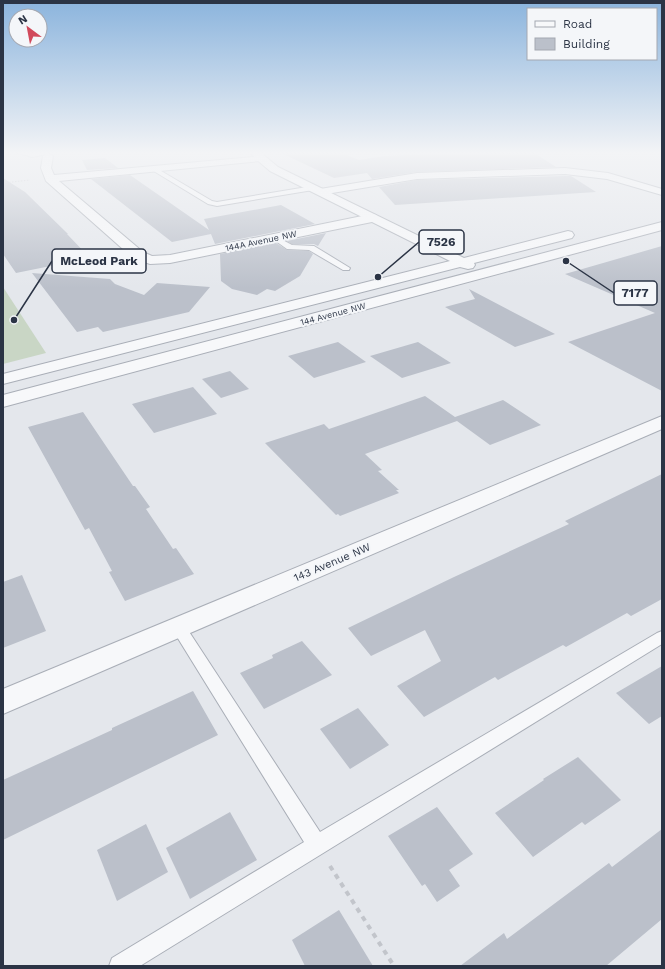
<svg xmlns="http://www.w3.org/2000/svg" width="665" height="969" font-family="'Work Sans',sans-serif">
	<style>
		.green { fill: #c9d6c5 }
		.building { fill: #bbc0ca }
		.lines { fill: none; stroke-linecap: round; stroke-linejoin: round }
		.service-casing { stroke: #a9aeb7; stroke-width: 2 }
		.minor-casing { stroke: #a9aeb7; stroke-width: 2 }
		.tertiary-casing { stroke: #a9aeb7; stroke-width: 2 }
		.path-far1 { stroke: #c2c5cb; stroke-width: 1; stroke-dasharray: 1.5 1.5; stroke-linecap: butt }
		.path { stroke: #c2c5cb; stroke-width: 4; stroke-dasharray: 5 5; stroke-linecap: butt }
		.service { fill: #f7f8fa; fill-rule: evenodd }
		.minor { fill: #f7f8fa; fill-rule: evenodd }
		.tertiary { fill: #f7f8fa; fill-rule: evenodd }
		.labels { text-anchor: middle; stroke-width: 4; stroke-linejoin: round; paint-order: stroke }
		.far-street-label { font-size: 9px; fill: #2b3445; stroke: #f4f6f9 }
		.street-label { font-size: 11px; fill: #2b3445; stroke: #f4f6f9 }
		.leader { fill: none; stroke: #2b3445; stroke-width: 1.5 }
		.callout-dot { fill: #2b3445; stroke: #f4f6f9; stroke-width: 1.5 }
		.callout { fill: #f4f6f9; stroke: #2b3445; stroke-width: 1.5 }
		.callout-label { font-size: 12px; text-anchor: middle; font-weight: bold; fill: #2b3445 }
	</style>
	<rect width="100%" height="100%" fill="#e4e7ec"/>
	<path class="green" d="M3 287 46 353 3 364Z"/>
	<g class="building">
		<path d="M279 152H340L359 160 384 156 533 152 556 167 417 172 372 179 367 173 334 178Z"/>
		<path d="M105 158 118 168 87 170 82 160Z"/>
		<path d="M130 175 209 230 204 219 281 205 315 224 215 244 211 234 172 242 91 179Z"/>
		<path d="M565 176H571L596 192 395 205 379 187 417 180Z"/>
		<path d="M3 178 25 192 68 234H67L90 258 16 273 3 254Z"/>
		<path d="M326 233 318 246 314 244H292L287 241Z"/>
		<path d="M276 243 287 250 309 251 313 254 300 276 275 291 267 289 257 295 232 289 221 281 220 254Z"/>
		<path d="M662 246V391L568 342 655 313 565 274Z"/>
		<path d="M32 273 110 279 115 284 144 295 157 283 210 287 189 312 103 332 98 327 77 332Z"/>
		<path d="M469 289 555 334 515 347 445 307 475 299Z"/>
		<path d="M338 342 366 362 314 378 288 356Z"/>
		<path d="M418 342 451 363 402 378 370 356Z"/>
		<path d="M230 371 249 389 221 398 202 379Z"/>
		<path d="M193 387 217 414 154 433 132 404Z"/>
		<path d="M425 396 455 417 503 400 541 425 490 445 457 421 365 454 382 470 378 471 399 490H396L399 493 340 516 338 514 336 515 265 443 324 424 329 429Z"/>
		<path d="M83 412 133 486H135L150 507 146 509 173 549 176 548 194 574 125 601 109 572 112 571 89 528 85 530 28 427Z"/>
		<path d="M662 474V599L631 616 627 613 566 647 563 645 498 680 495 677 424 717 397 686 441 661 425 630 371 656 348 628 454 577 569 524 565 521Z"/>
		<path d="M22 575 46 631 3 648V582Z"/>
		<path d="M302 641 332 675 264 709 240 673 273 658 272 655Z"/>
		<path d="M662 666V716L649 724 616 693Z"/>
		<path d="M193 691 218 735 3 840V780L112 730V728Z"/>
		<path d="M358 708 389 745 350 769 320 729Z"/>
		<path d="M578 757 621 800 585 825 582 822 533 857 495 813 544 780 543 779Z"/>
		<path d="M437 807 473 854 449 870 460 886 437 902 425 884 422 886 388 836Z"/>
		<path d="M230 812 257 860 190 899 166 848Z"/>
		<path d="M146 824 168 872 117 901 97 850Z"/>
		<path d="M662 829V919L606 966H460L504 933 507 939 609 863 612 867Z"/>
		<path d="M339 910 373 966H305L292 940Z"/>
	</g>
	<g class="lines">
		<g class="service-casing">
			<g id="service">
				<path d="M15 152H44L47 154 32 157Z"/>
				<path d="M152 168H156L212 201 217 202 313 186 316 188 313 190 217 206 208 204 152 170Z"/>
				<path d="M275 236 292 245 314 246 350 268 349 270H343L309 250 287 249 273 239 272 238Z"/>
				<path d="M179 622 184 624 320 832 657 633 662 631V644L140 966H109L112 958 304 842 174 632 172 628 174 624Z"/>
			</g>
		</g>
		<g class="minor-casing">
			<g id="minor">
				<path d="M48 153 53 156 51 168 54 175 263 156 265 158 263 160 260 161 59 181 143 252 152 256 170 255 372 214 376 215 378 218 376 221 372 222 170 263 150 264 133 258 46 181 41 168 43 156Z"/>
				<path d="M565 168 608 173 662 189V195L607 179 565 174 417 179 320 195 315 192 320 189 417 173Z"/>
				<path d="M662 416V429L3 714V689Z"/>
			</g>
		</g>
		<g class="tertiary-casing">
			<g id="tertiary">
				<path d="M250 152H260L278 167 464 258 568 231 572 232 574 235 572 238 474 263 475 265 473 268 468 269 460 267 3 384V374L450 261 270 171 257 160Z"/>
				<path d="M662 222V230L3 407V395Z"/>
			</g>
		</g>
		<g class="path-far1">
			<path d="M653 152 662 155"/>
			<path d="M3 183 30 180"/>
		</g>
		<path class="path" d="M330 866 394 966"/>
		<use href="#service" class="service"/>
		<use href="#minor" class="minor"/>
		<use href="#tertiary" class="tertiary"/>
	</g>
	<linearGradient id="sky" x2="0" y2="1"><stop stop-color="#8bb4dd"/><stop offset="0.53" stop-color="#f3f4f6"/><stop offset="1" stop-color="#f3f4f6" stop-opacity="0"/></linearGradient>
	<rect width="665" height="288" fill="url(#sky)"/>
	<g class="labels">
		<g class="far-street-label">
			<text transform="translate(261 241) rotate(-12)" y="3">144A Avenue NW</text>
			<text transform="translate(333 314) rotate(-15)" y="3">144 Avenue NW</text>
		</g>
		<g class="street-label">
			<text transform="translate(332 562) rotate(-23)" y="4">143 Avenue NW</text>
		</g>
	</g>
	<path class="leader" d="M378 277L419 242M14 320L52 261M566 261L614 293"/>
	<g class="callout-dot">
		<circle cx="378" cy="277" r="4"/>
		<circle cx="14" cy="320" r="4"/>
		<circle cx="566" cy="261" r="4"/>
	</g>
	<g class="callout">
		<rect x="419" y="230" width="45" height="24" rx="4"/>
		<rect x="52" y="249" width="94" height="24" rx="4"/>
		<rect x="614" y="281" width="43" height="24" rx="4"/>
	</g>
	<g class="callout-label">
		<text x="441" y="246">7526</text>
		<text x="99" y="265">McLeod Park</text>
		<text x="635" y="297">7177</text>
	</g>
	<rect width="665" height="969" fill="none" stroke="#2b3445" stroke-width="8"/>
	<rect x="527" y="8" width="130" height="52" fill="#f4f6f9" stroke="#a4a8b1"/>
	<rect x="535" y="21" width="20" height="6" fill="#f7f8fa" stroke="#a4a8b1"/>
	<text x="563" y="28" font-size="12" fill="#2b3445">Road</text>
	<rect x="535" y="38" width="20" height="12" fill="#bbc0ca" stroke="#a4a8b1"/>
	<text x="563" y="48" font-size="12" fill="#2b3445">Building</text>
	<g transform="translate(28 28) rotate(328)"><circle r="19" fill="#f4f6f9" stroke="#a4a8b1"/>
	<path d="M0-3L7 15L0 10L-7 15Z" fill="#d1495b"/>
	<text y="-6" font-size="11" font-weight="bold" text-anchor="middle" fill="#2b3445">N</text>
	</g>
</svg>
